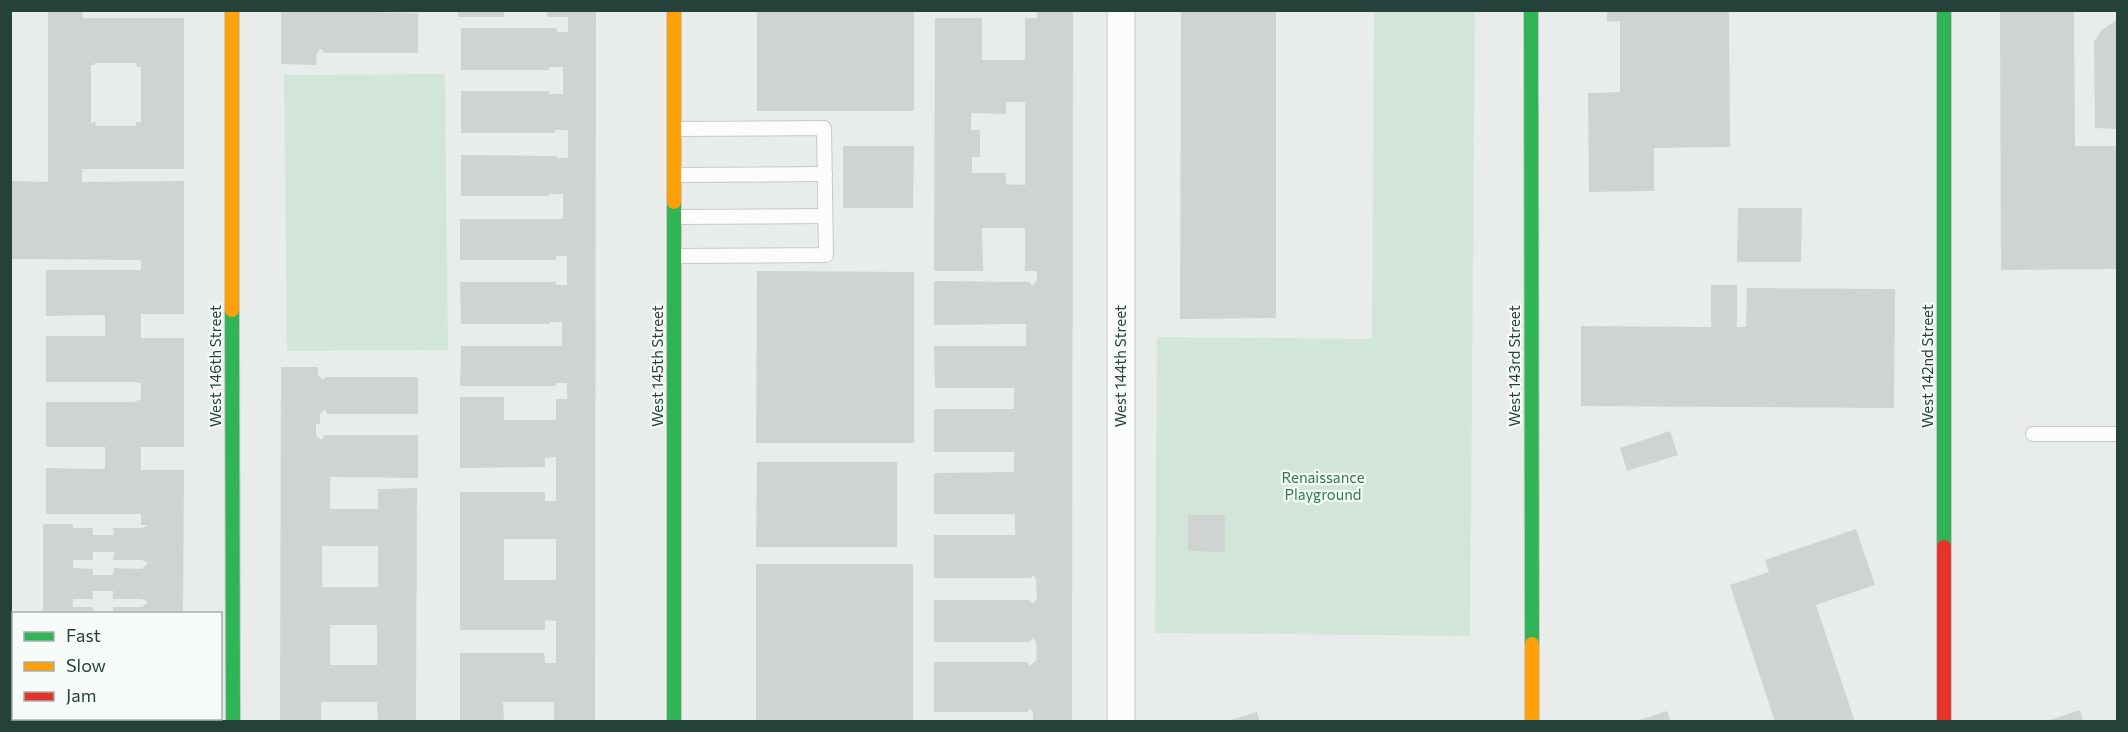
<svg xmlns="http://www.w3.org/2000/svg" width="2128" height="732" font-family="Commissioner,sans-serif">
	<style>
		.green { fill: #d1e6d8 }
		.building { fill: #cfd4d2; fill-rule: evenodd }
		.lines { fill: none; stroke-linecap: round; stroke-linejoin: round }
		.lane-casing { stroke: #c5cac8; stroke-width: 16 }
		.street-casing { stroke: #c5cac8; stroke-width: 29 }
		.fast-casing { stroke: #c3cbc8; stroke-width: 16 }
		.slow-casing { stroke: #c3cbc8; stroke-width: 16 }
		.jam-casing { stroke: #c3cbc8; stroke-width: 16 }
		.lane { stroke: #fcfcfc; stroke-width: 14 }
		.street { stroke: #fcfcfc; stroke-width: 27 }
		.fast { stroke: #30b455; stroke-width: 14 }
		.slow { stroke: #ff9f0a; stroke-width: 14 }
		.jam { stroke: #e5322d; stroke-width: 14 }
		.labels { text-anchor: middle; stroke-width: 4.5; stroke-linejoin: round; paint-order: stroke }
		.street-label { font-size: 15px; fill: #24423a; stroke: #f7fbf9 }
		.park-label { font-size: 15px; fill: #2d7a4b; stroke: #f7fbf9 }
	</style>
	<rect width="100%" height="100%" fill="#e8edeb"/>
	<g class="green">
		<path d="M1374 11H1475L1470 636 1155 633 1157 337 1372 339Z"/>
		<path d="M445 74 448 350 287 351 284 75Z"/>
	</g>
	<g class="building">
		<path d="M48 10H82L83 18H184V169H82V182L184 181V314H141V338H184V447H141V470H184L183 614H113V607H142L148 602 142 599H113V591H93V599H73V607H93V614H43V524H73V528H93V535H114L113 528H142L148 525H141V514H46V468L105 469V447H46V402H134L141 399V383L134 382H46V336H105V315L46 316V270H141V260L10 259V181L48 182ZM95 63H136L137 67H141V122H136V126H95L96 122 91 123V65H95ZM93 552H114L113 560H142L148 563 142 569 114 568 113 575H93V569L73 568V560H93Z"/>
		<path d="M281 10 418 13V53H325L320 49 316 55 317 65 281 64Z"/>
		<rect x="458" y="10" width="46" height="7"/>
		<path d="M547 10H596L595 722H554V702H503L504 722H460V653H544L545 663H556V621L545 620V630H460V492H545V501H556V457L545 458V467L460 468V397H504V420H556V399H567V383H556V386H460L461 346H562V322H550V324H461L460 282H556V285H567V256H556V260H460V219H563V194H549V196H461V155L557 156V158H568V130H555V133H461V91H549V94H563V67H549V70H461V28H557V32H568V17H547ZM504 539H556V580H504Z"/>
		<rect x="757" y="10" width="157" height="101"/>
		<path d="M1037 10H1073L1072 722H1033V713L1030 709 1027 712H934V662H1027L1029 666 1037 660 1036 643 1033 637 1030 642H934V600H1029L1033 604 1037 599 1036 579 1033 575 1031 578H934V535H1015V514H934V473L1014 472V452H934V409H1014V388H935L934 346H1026V324L934 325V281L1030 282 1032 286 1037 280V271H1025V228H982L983 271H934L935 18H982V60H1025V18H1037ZM1006 102H1025V185L1006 184V173H972V157H980V130H971V113L1006 114Z"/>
		<path d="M1181 10H1276V318L1180 319Z"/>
		<path d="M1607 10H1729L1730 147 1654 148V191L1589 192 1588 93 1620 92V21L1607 22Z"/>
		<path d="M2000 10H2074L2075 146H2118V269L2001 270Z"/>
		<path d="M2118 19V129L2095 128 2094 42 2102 30Z"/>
		<path d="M843 146H914L913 208H843Z"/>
		<path d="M1738 208H1802L1801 262H1737Z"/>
		<path d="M757 271 914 272V443H756Z"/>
		<path d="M1711 285H1737V327H1746L1747 288 1895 289 1894 408 1581 406V326L1711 327Z"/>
		<path d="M281 367H318V375L323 380 326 377H418V414H327L325 409 320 414V424H316V435L321 440 325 435H418V478L330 477V509H378V489L417 488 416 722H378L377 702H321V722H280ZM322 546H378V587H322ZM330 625H377V665H330Z"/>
		<path d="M1670 431 1678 455 1627 471 1620 448Z"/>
		<path d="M757 462H897V547H756Z"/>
		<path d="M1188 515H1225V552L1188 551Z"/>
		<path d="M1856 529 1875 585 1816 605 1855 722H1775L1730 585 1769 572 1765 560Z"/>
		<rect x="756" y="564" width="157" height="158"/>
		<path d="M2080 710 2083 722H2046V721Z"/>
		<path d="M1667 711 1671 722H1636V721Z"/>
		<path d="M1257 712 1260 722H1227V721Z"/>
		<path d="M143 718H183V722H149Z"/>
	</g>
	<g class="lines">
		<g class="lane-casing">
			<g id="lane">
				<path d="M674 175 825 174"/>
				<path d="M675 217 825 216"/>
				<path d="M674 256 826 255 824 128 674 129"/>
				<path d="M2033 434H2118"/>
			</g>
		</g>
		<g class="street-casing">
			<path id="street" d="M1121 10V722"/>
		</g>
		<g class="fast-casing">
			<g id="fast">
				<path d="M1531 10 1532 644"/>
				<path d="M1944 10V547"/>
				<path d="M674 202V722"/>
				<path d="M232 310 233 722"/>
			</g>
		</g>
		<g class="slow-casing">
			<g id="slow">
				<path d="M232 10V310"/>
				<path d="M674 10V202"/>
				<path d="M1532 644V722"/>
			</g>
		</g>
		<g class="jam-casing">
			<path id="jam" d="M1944 547V722"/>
		</g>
		<use href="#lane" class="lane"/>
		<use href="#street" class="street"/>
		<use href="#fast" class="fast"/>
		<use href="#slow" class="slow"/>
		<use href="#jam" class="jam"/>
	</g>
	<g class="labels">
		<g class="street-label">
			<text transform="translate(216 366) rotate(-90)" y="5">West 146th Street</text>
			<text transform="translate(658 366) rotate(-90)" y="5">West 145th Street</text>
			<text transform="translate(1121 366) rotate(-90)" y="5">West 144th Street</text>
			<text transform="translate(1515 366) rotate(-90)" y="5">West 143rd Street</text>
			<text transform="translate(1928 366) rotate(-90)" y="5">West 142nd Street</text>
		</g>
		<g class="park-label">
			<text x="1323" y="483">Renaissance<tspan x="1323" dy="17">Playground</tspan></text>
		</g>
	</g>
	<rect width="2128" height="732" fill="none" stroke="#24423a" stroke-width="24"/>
	<rect x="12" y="612" width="210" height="108" fill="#f7fbf9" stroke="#a3b1ad" stroke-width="1.5"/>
	<rect x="24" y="632" width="30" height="9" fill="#30b455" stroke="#a3b1ad" stroke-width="1.5"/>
	<text x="66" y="642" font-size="18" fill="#24423a">Fast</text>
	<rect x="24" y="662" width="30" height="9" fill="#ff9f0a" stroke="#a3b1ad" stroke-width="1.5"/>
	<text x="66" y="672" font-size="18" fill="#24423a">Slow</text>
	<rect x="24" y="692" width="30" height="9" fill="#e5322d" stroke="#a3b1ad" stroke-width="1.5"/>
	<text x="66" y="702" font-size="18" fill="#24423a">Jam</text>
</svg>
